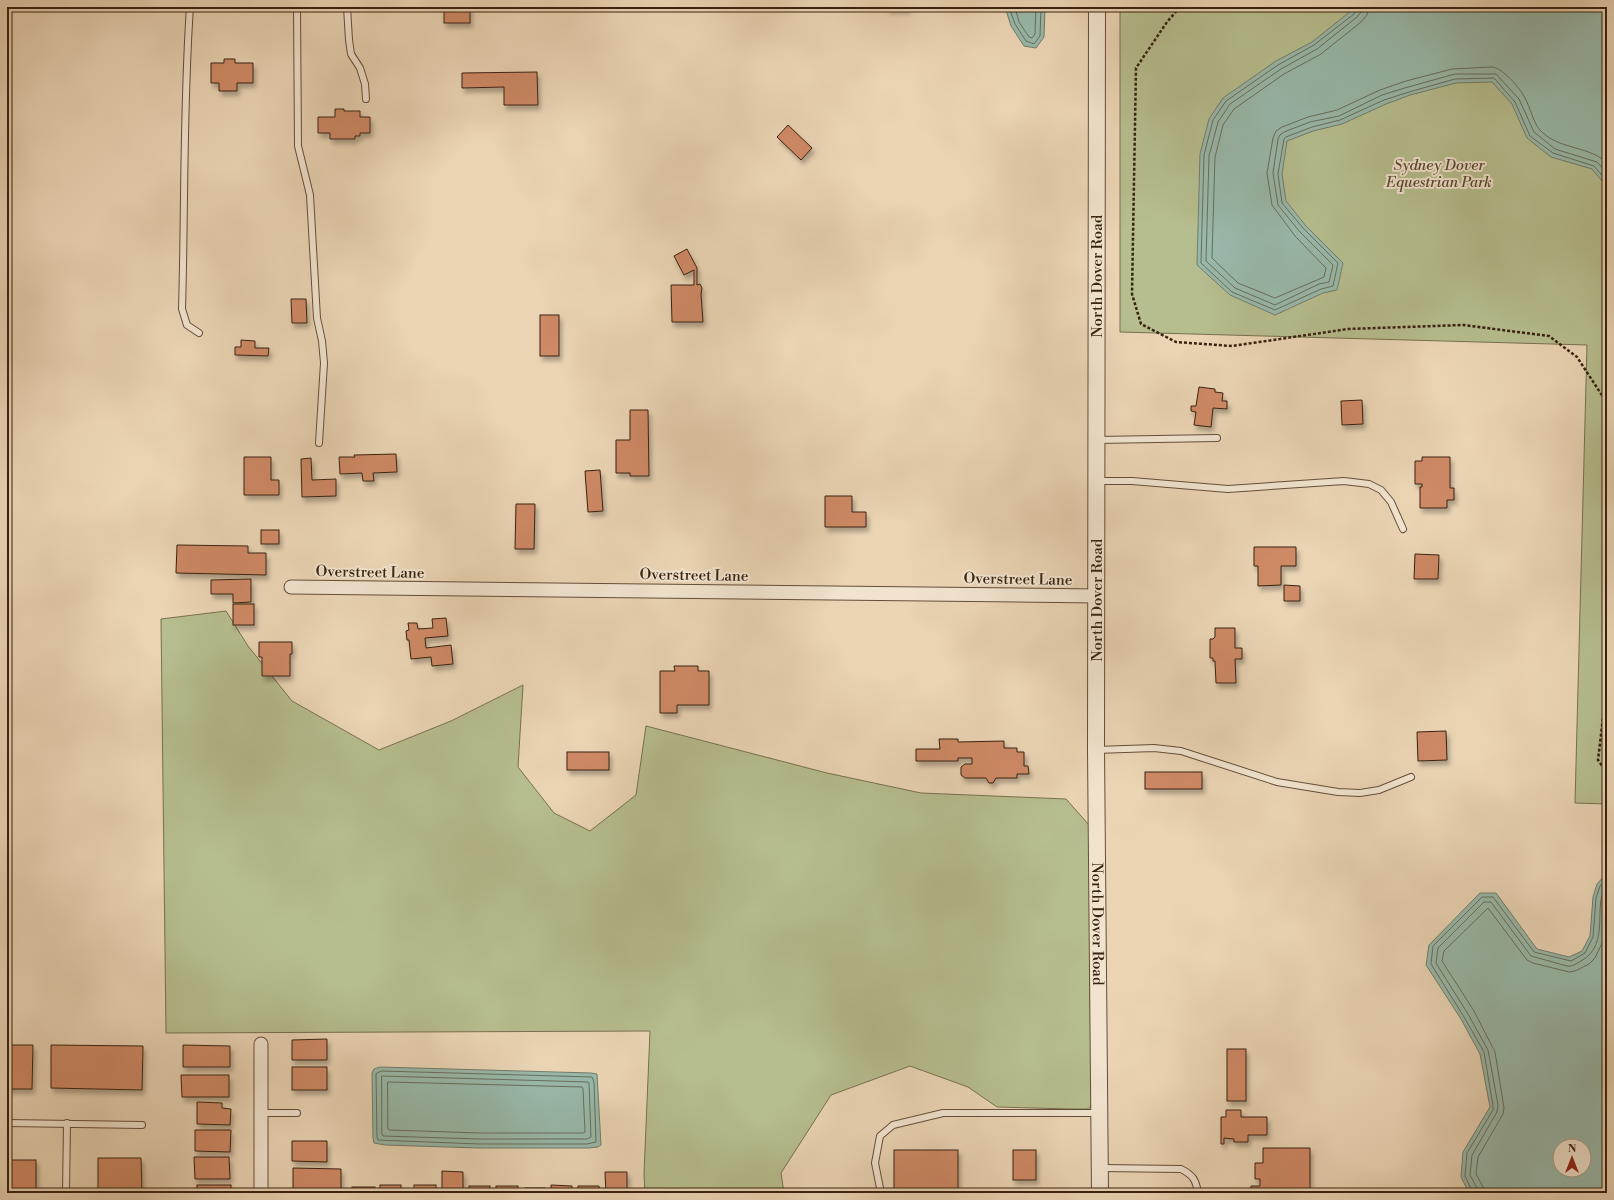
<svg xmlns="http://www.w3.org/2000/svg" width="1614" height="1200" font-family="'Libre Bodoni',serif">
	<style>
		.green { fill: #b6bd8e; stroke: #77704f }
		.water { fill: #98b8a9; stroke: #727c6c; fill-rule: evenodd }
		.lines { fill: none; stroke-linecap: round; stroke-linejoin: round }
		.shore { stroke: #686d5c; stroke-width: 1 }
		.building { fill: #ce8965; stroke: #382210; filter: url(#shadow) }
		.service-casing { stroke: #644e39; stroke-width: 8 }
		.minor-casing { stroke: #644e39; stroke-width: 15 }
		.tertiary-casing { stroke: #644e39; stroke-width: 18 }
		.path { stroke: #382210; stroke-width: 2.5; stroke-dasharray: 3 2; stroke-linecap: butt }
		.service { stroke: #f1e3ce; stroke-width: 6 }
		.minor { stroke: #f1e3ce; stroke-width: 13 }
		.tertiary { stroke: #f1e3ce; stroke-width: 16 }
		.labels { text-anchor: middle; stroke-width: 4; stroke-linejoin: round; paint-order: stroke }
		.park-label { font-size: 15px; font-style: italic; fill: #584930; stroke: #f1e3ce }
		.street-label { font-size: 15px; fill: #382210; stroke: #f1e3ce }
	</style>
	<defs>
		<filter id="shadow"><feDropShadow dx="2.5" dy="4.5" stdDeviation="2" flood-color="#0004"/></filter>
	</defs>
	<rect width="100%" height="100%" fill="#ead4b4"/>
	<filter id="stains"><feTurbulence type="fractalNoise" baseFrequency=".005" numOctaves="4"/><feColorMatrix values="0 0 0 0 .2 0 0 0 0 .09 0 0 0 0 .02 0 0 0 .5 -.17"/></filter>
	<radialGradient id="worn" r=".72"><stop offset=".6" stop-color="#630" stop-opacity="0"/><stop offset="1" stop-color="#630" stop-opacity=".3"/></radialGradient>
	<g class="green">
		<path d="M1120 7H1607V804L1575 803 1587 345 1120 332Z"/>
		<path d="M226 611 248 646 292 701 379 750 451 721 523 685 518 767 554 813 590 831 636 795 646 726 827 773 921 793 1066 799 1089 825 1091 1107 1087 1109H1071L997 1107 968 1087 910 1066 831 1095 781 1173 784 1193H645L644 1174 650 1031 166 1033 161 619Z"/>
	</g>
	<g class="water">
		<path d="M1005 7H1045L1044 37 1036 48 1024 46 1011 26Z"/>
		<path d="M1354 7H1607V187L1592 169 1551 157 1527 138 1512 104 1492 82 1456 83 1410 95 1386 104 1342 124 1313 131 1287 141 1282 174 1286 201 1306 226 1343 263 1337 290 1323 293 1275 315 1230 295 1197 265 1200 154 1209 119 1223 98 1276 61 1312 42 1351 11Z"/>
		<path d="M1607 873V1193H1469L1461 1177 1463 1152 1490 1107 1480 1054 1461 1019 1426 965 1429 945 1480 893H1496L1537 949 1569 957 1582 951 1590 936 1593 897 1597 884ZM1560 1146H1584V1170H1560Z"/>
		<path d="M380 1067 591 1073 597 1074 601 1145 598 1147 588 1148H479L385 1145 374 1143 373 1138 372 1073 374 1069Z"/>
	</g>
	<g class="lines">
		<g class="shore">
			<path d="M1009 7 1015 24 1026 41 1034 44 1040 36 1041 7"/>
			<path d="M1015 7 1019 22 1029 37 1032 38 1035 34 1036 7"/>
			<path d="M1357 7 1354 14 1314 45 1278 65 1226 101 1213 120 1204 155 1201 263 1232 292 1275 310 1321 289 1333 286 1338 263 1303 228 1282 203 1278 174 1284 139 1286 137 1312 127 1340 120 1384 100 1409 92 1455 79 1494 78 1515 102 1530 136 1553 153 1594 166 1607 181"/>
			<path d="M1362 7 1361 12 1357 17 1317 49 1281 69 1230 104 1218 122 1209 156 1206 261 1235 288 1275 305 1319 284 1329 282 1333 265 1300 232 1278 205 1273 173 1278 139 1280 135 1284 132 1310 122 1339 116 1382 95 1408 87 1455 74H1496L1519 99 1534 132 1555 149 1597 162 1607 173"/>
			<path d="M1368 7 1367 15 1361 22 1321 54 1284 74 1234 109 1223 125 1215 157 1212 258 1238 283 1275 298 1324 277 1326 268 1295 236 1272 205 1267 173 1273 138 1276 131 1282 127 1308 117 1337 110 1380 90 1406 81 1452 69 1492 67C1503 68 1520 88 1525 98 1530 107 1533 121 1539 129 1558 151 1592 145 1607 164"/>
			<path d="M382 1071 592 1077 594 1082 596 1142 587 1144H479L378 1140 377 1137 376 1074Z"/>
			<path d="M382 1076 588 1082 589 1083 591 1137 587 1139H479L383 1136 382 1134Z"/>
			<path d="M388 1082 582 1087 583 1089 585 1132 583 1133H479L389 1130 388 1128Z"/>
			<path d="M1473 1193 1465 1176 1467 1153 1493 1110V1106L1484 1052 1464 1017 1431 964 1433 946 1482 897H1493L1534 952 1571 961 1585 953 1593 937 1596 898 1600 886 1607 879"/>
			<path d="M1478 1193 1477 1188 1470 1175 1472 1155 1497 1112 1498 1105 1488 1050 1468 1014 1436 963 1438 948 1484 902H1491L1531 956 1567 966C1572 967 1576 964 1581 961 1612 944 1591 903 1607 886"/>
			<path d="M1484 1193 1483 1187 1476 1174 1478 1157 1503 1114 1504 1108 1495 1052 1474 1011 1442 961 1444 951 1488 908 1527 960 1533 963 1569 972 1575 971 1589 964 1595 958 1604 939 1607 905"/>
		</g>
	</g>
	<g class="building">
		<rect x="444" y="7" width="26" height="16"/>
		<rect x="887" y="7" width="21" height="2"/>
		<path d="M224 59H235V63H253V83H237V91H219V83H211V63H224Z"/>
		<path d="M537 72 538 105H504V87L462 88V73Z"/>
		<path d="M335 109H344V111H360V117H370V133H360V136H355V139H330V133H318V117H335Z"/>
		<path d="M788 125 812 148 801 160 777 137Z"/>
		<path d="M687 249 697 268V285L700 284 702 288 701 294 703 322H672L671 285H694V270L684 275 674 256Z"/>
		<path d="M291 299H306L307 323H292Z"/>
		<rect x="540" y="315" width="19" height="41"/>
		<path d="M241 340 255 341V348H269L268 356 235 355V347H241Z"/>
		<path d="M1199 387 1215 389V392L1223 393 1222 401H1227V409L1213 408 1211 427 1194 425 1196 412 1191 411V406H1196Z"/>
		<path d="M1362 400 1363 424 1342 425 1341 401Z"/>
		<path d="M630 410H648L649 476H630V473H616V440H630Z"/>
		<path d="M396 454 397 472 373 473 374 481H363L362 473 340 474 339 457H355L354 455Z"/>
		<path d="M244 457H271V480H279V495H244Z"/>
		<path d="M1422 457H1450V488H1454V500H1447V508H1420V487H1422V484H1415V461H1422Z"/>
		<path d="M311 458 312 480 336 479V496L302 497 301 459Z"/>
		<path d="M600 470 603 511 588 512 585 471Z"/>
		<path d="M825 496H852V512H866V527H825Z"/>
		<path d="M516 504H535L534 549H515Z"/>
		<rect x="261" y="530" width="18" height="14"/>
		<path d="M177 545 248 546V553H266V575L176 573Z"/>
		<path d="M1254 547H1296V566H1281V585L1258 586V566H1254Z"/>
		<path d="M1415 554 1439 555 1438 579H1414Z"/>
		<path d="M251 579V602L233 603V594H211V580Z"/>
		<path d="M1284 585 1300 586V601H1284Z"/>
		<rect x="233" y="604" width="21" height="21"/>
		<path d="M446 618 448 636 425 638 426 648 451 645 453 664 432 666 431 657 411 659 409 640H407L406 631 409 630 408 623H417L418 629 433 628 432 619Z"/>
		<path d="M1215 628H1235V648H1242V659H1235L1236 683H1216L1215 661H1213V658H1210V639H1213L1215 637Z"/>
		<path d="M259 642H292V654H290V676H262V657H259Z"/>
		<path d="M674 666H698V671H709V705H677V713H660V671H675Z"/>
		<path d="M1446 731 1447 760 1418 761 1417 732Z"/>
		<path d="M939 739H958V742L1004 741V748H1017V752H1024V766H1028L1029 774H1017V778H996L993 783H989L986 778H965L961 775V767L965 764H972V758H958V761H916V749H940Z"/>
		<rect x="567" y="752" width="42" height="18"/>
		<rect x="1145" y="772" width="57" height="17"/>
		<path d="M327 1039V1060H292V1040Z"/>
		<path d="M7 1045H33L32 1089H7Z"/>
		<path d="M51 1045 143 1046 142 1090 51 1088Z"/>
		<path d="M183 1045 230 1046V1067H183Z"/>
		<rect x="1227" y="1049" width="19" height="52"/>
		<rect x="292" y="1067" width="35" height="23"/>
		<path d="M181 1075H229V1097H182Z"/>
		<path d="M197 1102 222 1103V1108L231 1109 230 1125 197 1124Z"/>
		<path d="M1226 1110H1241V1117H1267V1135H1248V1142H1234V1139L1224 1138V1144H1221V1117H1226Z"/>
		<path d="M195 1130H231L230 1152 195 1151Z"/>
		<path d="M292 1141H327V1162L292 1161Z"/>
		<path d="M1263 1148H1310V1193H1263V1189H1251V1186H1260V1179H1255V1163H1263Z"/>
		<rect x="894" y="1150" width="64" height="43"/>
		<rect x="1013" y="1150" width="23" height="30"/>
		<path d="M194 1157H229L230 1179H195Z"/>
		<path d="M98 1158H141L142 1193H98Z"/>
		<rect x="7" y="1160" width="29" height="33"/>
		<path d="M293 1168 341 1169V1191L293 1190Z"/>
		<path d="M442 1171 463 1172V1193H442Z"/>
		<path d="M605 1172H627V1193H606Z"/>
		<rect x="197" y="1185" width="34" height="8"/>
		<rect x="380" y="1185" width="21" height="8"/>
		<rect x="414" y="1185" width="22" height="8"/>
		<path d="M551 1185 572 1186V1193H551Z"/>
		<rect x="469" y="1186" width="21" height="7"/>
		<rect x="496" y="1186" width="22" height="7"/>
		<path d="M578 1186H599L600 1193H578Z"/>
		<rect x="352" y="1187" width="23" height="6"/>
		<rect x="525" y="1188" width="20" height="5"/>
	</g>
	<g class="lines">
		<g class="service-casing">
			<g id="service">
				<path d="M190 7C183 108 185 208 182 309L187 325 199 333"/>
				<path d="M297 7 298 146 310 195 317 318 322 341 324 363 319 443"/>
				<path d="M347 7 349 40 351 54 360 68 365 84 366 99"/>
				<path d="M1097 440 1217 438"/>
				<path d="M1097 481H1132L1228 489 1344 481 1369 484 1381 490 1391 502 1403 529"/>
				<path d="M1096 750 1154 748 1181 751 1277 782 1338 792 1360 793 1379 790 1411 777"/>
				<path d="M260 1113H297"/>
				<path d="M7 1123 142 1125"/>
				<path d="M1101 1168 1181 1169C1193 1175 1196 1180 1198 1193"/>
				<path d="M66 1193 67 1123"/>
				<path d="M881 1193 875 1163 880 1136 893 1125 943 1113H1099"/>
			</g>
		</g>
		<g class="minor-casing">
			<g id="minor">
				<path d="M291 587 1097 596"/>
				<path d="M261 1193V1044"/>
			</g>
		</g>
		<g class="tertiary-casing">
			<g id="tertiary">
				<path id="s1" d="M1097 7 1096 750 1100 1193"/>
			</g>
		</g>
		<g class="path">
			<path d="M1180 7 1167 22 1136 68 1132 294 1141 324 1176 342 1232 346 1348 329 1463 325 1549 336 1577 357 1607 403"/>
			<path d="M1607 684 1598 760 1607 773"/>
		</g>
		<use href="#service" class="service"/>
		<use href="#minor" class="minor"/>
		<use href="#tertiary" class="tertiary"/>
	</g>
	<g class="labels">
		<g class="park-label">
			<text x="1439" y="170">Sydney Dover<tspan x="1439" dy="17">Equestrian Park</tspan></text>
		</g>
		<g class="street-label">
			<text transform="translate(1097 276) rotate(-90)" y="5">North Dover Road</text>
			<text transform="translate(370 572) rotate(1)" y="5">Overstreet Lane</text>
			<text transform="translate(694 575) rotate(1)" y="5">Overstreet Lane</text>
			<text transform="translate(1018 579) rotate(1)" y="5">Overstreet Lane</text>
			<text transform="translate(1097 600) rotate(-90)" y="5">North Dover Road</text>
			<text dy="5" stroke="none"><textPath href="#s1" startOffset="917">North Dover Road</textPath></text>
		</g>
	</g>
	<rect width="1614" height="1200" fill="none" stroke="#ead4b4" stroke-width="24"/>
	<rect x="8" y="8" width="1598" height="1184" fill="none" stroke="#382210" stroke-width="2"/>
	<rect x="12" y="12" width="1590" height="1176" fill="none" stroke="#382210"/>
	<g transform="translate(1572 1158)"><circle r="19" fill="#f1e3ce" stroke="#a79682"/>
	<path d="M0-3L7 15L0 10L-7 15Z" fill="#8f2418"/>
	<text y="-6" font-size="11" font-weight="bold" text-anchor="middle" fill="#382210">N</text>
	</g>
	<rect width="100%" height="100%" filter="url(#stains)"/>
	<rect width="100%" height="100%" fill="url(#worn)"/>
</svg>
